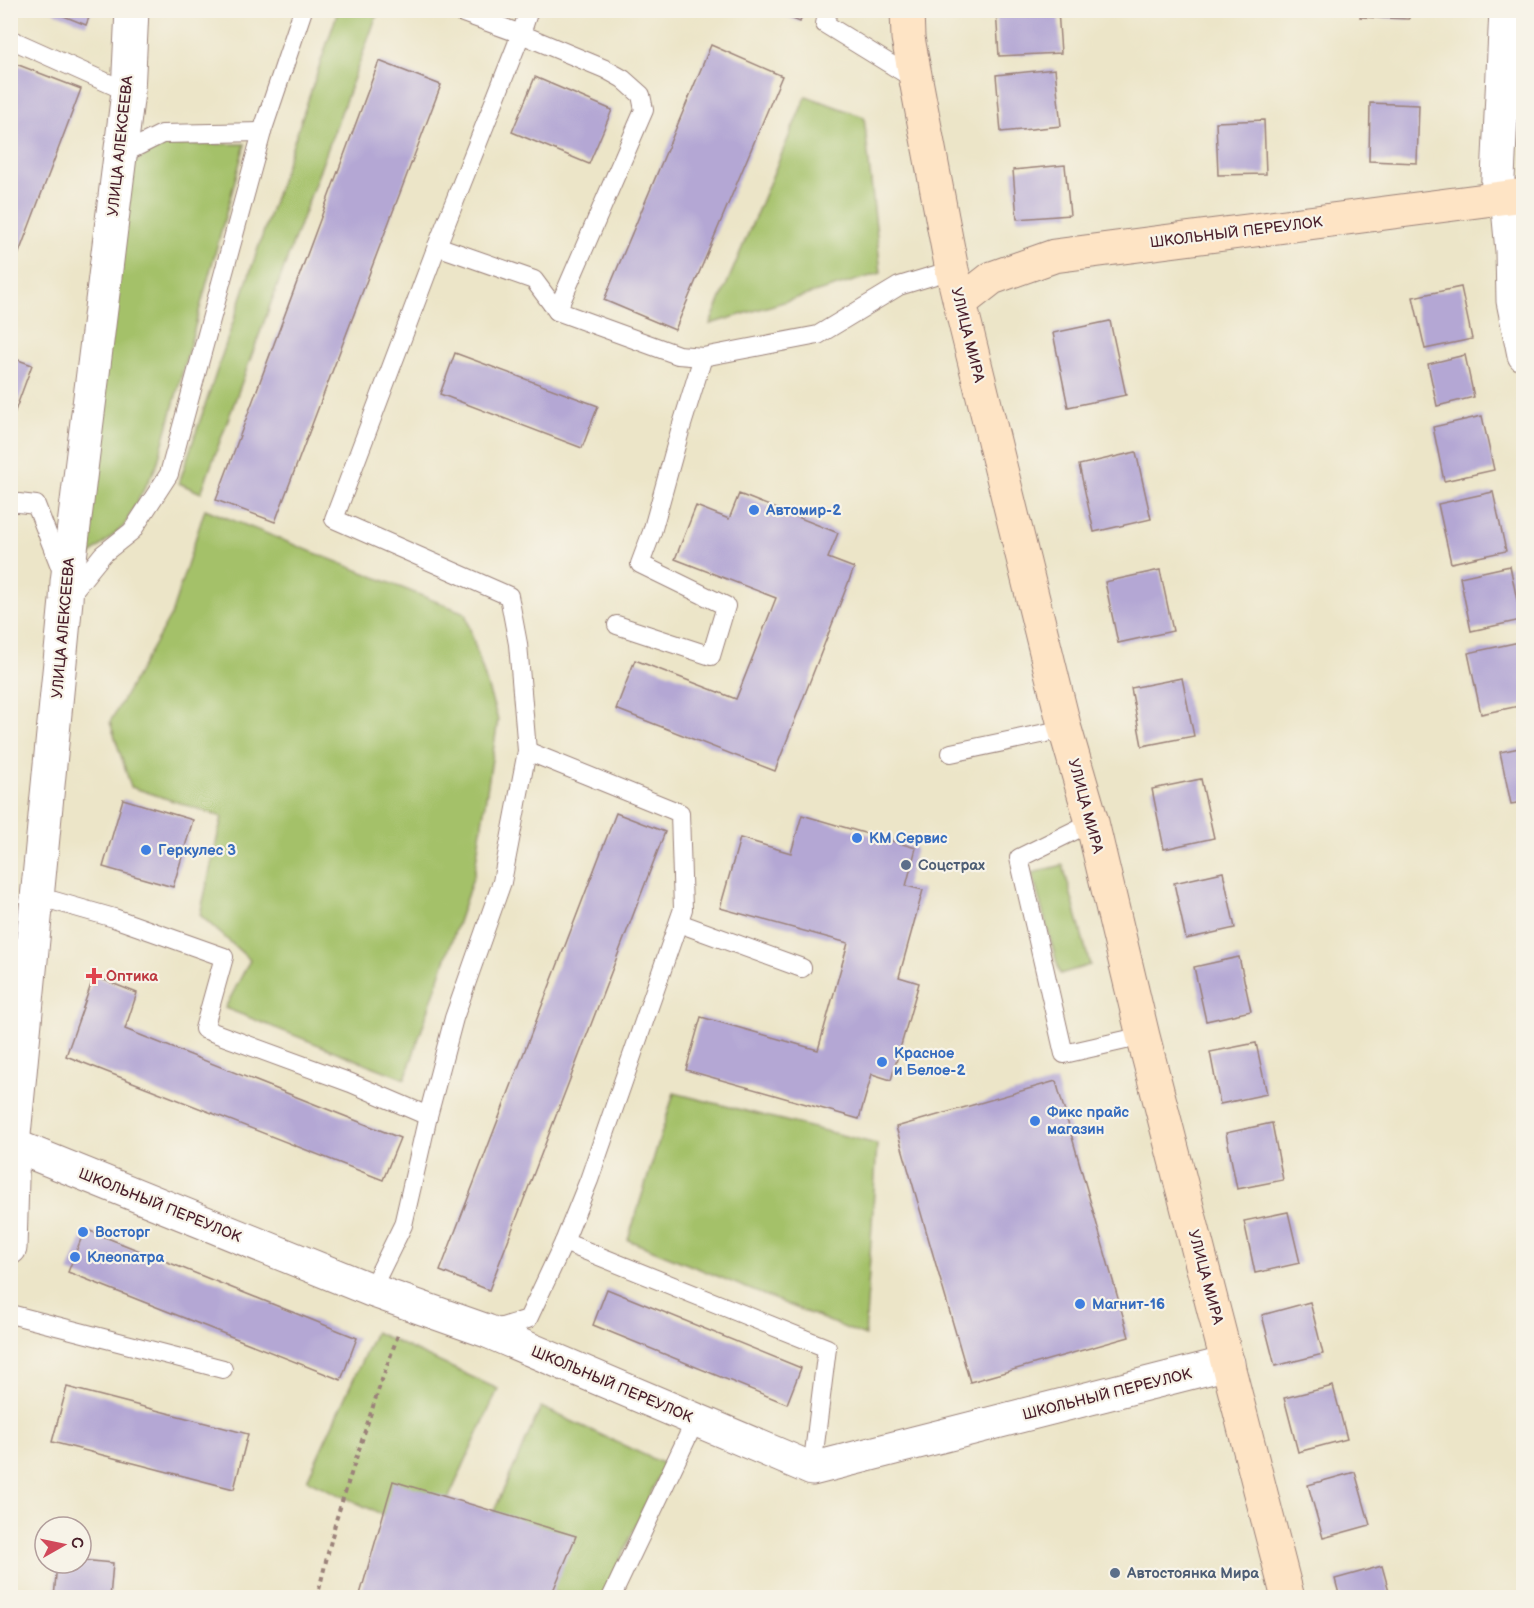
<svg xmlns="http://www.w3.org/2000/svg" width="1534" height="1608" font-family="'Balsamiq Sans',sans-serif">
	<style>
		.green { fill: #a4c169; stroke: #77704a; stroke-width: 1.5 }
		.building { fill: #b4a7d4 }
		.lines { fill: none; stroke-linecap: round; stroke-linejoin: round }
		.lane-casing { stroke: #9b827a; stroke-width: 20 }
		.street-casing { stroke: #9b827a; stroke-width: 35 }
		.secondary-casing { stroke: #9b827a; stroke-width: 35 }
		.path { stroke: #9b827a; stroke-width: 4; stroke-dasharray: 4.5 4.5; stroke-linecap: butt }
		.lane { stroke: #fff; stroke-width: 18 }
		.street { stroke: #fff; stroke-width: 33 }
		.secondary { stroke: #fee4c5; stroke-width: 33 }
		.shop-dot { fill: #3f7fe0; stroke: #f7f3e8; stroke-width: 2 }
		.service-dot { fill: #5c6f8a; stroke: #f7f3e8; stroke-width: 2 }
		.health-dot { fill: #e0444e; stroke: #f7f3e8; stroke-width: 2 }
		.labels { text-anchor: middle; stroke-width: 4.5; stroke-linejoin: round; paint-order: stroke }
		.street-label { font-size: 15px; fill: #4a1f2b; stroke: #f7f3e8 }
		.shop-label { font-size: 15px; font-weight: bold; fill: #366cbe; stroke: #f7f3e8; text-anchor: start }
		.service-label { font-size: 15px; font-weight: bold; fill: #4e5e75; stroke: #f7f3e8; text-anchor: start }
		.health-label { font-size: 15px; font-weight: bold; fill: #be3a42; stroke: #f7f3e8; text-anchor: start }
	</style>
	<rect width="100%" height="100%" fill="#f7f3e8"/>
	<filter id="ink" filterUnits="userSpaceOnUse"><feTurbulence type="fractalNoise" baseFrequency=".0167" numOctaves="2"/><feDisplacementMap in="SourceGraphic" scale="12" xChannelSelector="R" yChannelSelector="G"/><feConvolveMatrix kernelMatrix="1 2 1 2 8 2 1 2 1" color-interpolation-filters="sRGB"/></filter>
	<filter id="wash" filterUnits="userSpaceOnUse"><feTurbulence type="fractalNoise" baseFrequency=".008" numOctaves="4" result="noise"/><feDisplacementMap in="SourceGraphic" scale="24" xChannelSelector="R" yChannelSelector="G"/><feGaussianBlur stdDeviation="1.35" result="paint"/><feColorMatrix in="noise" values="0 0 0 0 0 0 0 0 0 0 0 0 0 0 0 0 0 1.4 0 .05"/><feComposite in="paint" operator="in"/></filter>
	<g filter="url(#wash)">
		<rect width="100%" height="100%" fill="#ece5c8"/>
		<g class="green">
			<path d="M338 11H364L377 15 201 493 179 483Z"/>
			<path d="M806 96 864 117 881 273 710 324Z"/>
			<path d="M245 144 157 465 124 526 78 565 132 163 164 145Z"/>
			<path d="M205 509 465 613 498 720 474 875 405 1079 225 1008 250 960 200 915 222 817 131 787 110 722 171 615Z"/>
			<path d="M1063 865 1090 965 1060 974 1032 873Z"/>
			<path d="M674 1093 877 1144 865 1336 628 1240Z"/>
			<path d="M375 1332 498 1389 431 1537 307 1480Z"/>
			<path d="M541 1407 664 1464 603 1597H566L474 1555Z"/>
		</g>
		<g id="blocks">
			<g class="building">
				<path d="M49 10H92L86 25Z"/>
				<path d="M771 10H804L800 22Z"/>
				<path d="M996 10H1058L1061 53 999 56Z"/>
				<path d="M1361 10H1409V19L1360 17Z"/>
				<path d="M711 45 782 76 675 330 604 300Z"/>
				<path d="M379 61 441 85 275 522 216 500Z"/>
				<path d="M16 64 81 89 11 274 10 79Z"/>
				<path d="M1055 69 1061 126 1001 132 996 75Z"/>
				<path d="M535 77 612 110 589 164 512 132Z"/>
				<path d="M1370 103 1419 105 1417 163 1369 161Z"/>
				<path d="M1264 120 1266 174 1218 175 1216 122Z"/>
				<path d="M1065 165 1070 215 1017 219 1013 170Z"/>
				<path d="M1461 287 1472 339 1425 349 1413 297Z"/>
				<path d="M1110 321 1126 395 1068 407 1053 333Z"/>
				<path d="M455 353 598 406 582 448 440 394Z"/>
				<path d="M1465 355 1474 397 1437 406 1428 364Z"/>
				<path d="M10 357 32 365 11 422H10Z"/>
				<path d="M1482 416 1494 470 1444 481 1433 427Z"/>
				<path d="M1136 452 1151 519 1094 532 1079 465Z"/>
				<path d="M1493 492 1506 551 1451 563 1438 504Z"/>
				<path d="M739 494 838 533 828 558 854 568 775 771 616 709 635 660 736 699 776 598 675 559 696 506 729 519Z"/>
				<path d="M1510 566 1521 620 1471 631 1460 577Z"/>
				<path d="M1160 570 1173 631 1118 643 1105 582Z"/>
				<path d="M1524 641V705L1481 714 1468 653Z"/>
				<path d="M1182 678 1194 736 1142 746 1131 688Z"/>
				<path d="M1524 747V802L1511 804 1500 752Z"/>
				<path d="M1201 779 1214 838 1164 849 1152 789Z"/>
				<path d="M123 799 193 820 173 887 103 867Z"/>
				<path d="M616 813 665 832 489 1290 440 1271Z"/>
				<path d="M802 815 916 848 906 886 923 890 899 977 919 983 891 1080 872 1074 859 1119 686 1070 701 1017 818 1050 848 943 720 908 740 838 791 853Z"/>
				<path d="M1223 872 1235 928 1186 939 1174 883Z"/>
				<path d="M1239 957 1251 1011 1206 1021 1194 967Z"/>
				<path d="M94 976 137 993 125 1029 400 1138 383 1180 66 1056Z"/>
				<path d="M1256 1043 1267 1094 1220 1104 1210 1052Z"/>
				<path d="M1056 1081 1129 1337 970 1382 896 1127Z"/>
				<path d="M1272 1123 1283 1180 1237 1189 1226 1133Z"/>
				<path d="M1288 1212 1300 1263 1255 1273 1244 1221Z"/>
				<path d="M85 1229 357 1338 341 1380 68 1272Z"/>
				<path d="M607 1289 801 1368 787 1404 593 1325Z"/>
				<path d="M1310 1302 1323 1354 1275 1366 1262 1315Z"/>
				<path d="M1333 1386 1347 1439 1298 1452 1284 1398Z"/>
				<path d="M67 1387 248 1434 234 1489 52 1442Z"/>
				<path d="M1355 1472 1370 1525 1323 1538 1308 1485Z"/>
				<path d="M393 1481 576 1536 550 1598H359Z"/>
				<path d="M81 1560 113 1563 110 1598H54L57 1563H81Z"/>
				<path d="M1382 1566 1391 1598H1340L1335 1579Z"/>
			</g>
		</g>
	</g>
	<g filter="url(#ink)">
		<use href="#blocks" fill-opacity="0" stroke="#9b827a" stroke-width="1.5"/>
		<g class="lines">
			<g class="lane-casing">
				<g id="lane">
					<path d="M455 10 521 34 605 69 623 79 641 95 644 110 557 311"/>
					<path d="M828 10 825 24 916 80"/>
					<path d="M10 39 128 92"/>
					<path d="M120 155 162 134 262 132"/>
					<path d="M437 246 534 280 557 311 678 355 703 357 818 335 899 286 952 270"/>
					<path d="M10 502 36 505 63 574"/>
					<path d="M69 596 103 554 132 531 169 474 262 132 303 10"/>
					<path d="M617 625 711 656 726 606 640 564 652 532 680 431 703 357"/>
					<path d="M951 753 1065 729"/>
					<path d="M1092 822 1019 858 1064 1054 1143 1036"/>
					<path d="M37 896 114 918 224 957 204 1029 351 1083 428 1116"/>
					<path d="M679 923 802 968"/>
					<path d="M564 1242 827 1348 812 1469"/>
					<path d="M371 1290 403 1225 428 1116 454 1018 502 882 527 751 518 644 509 596 334 519 437 246 521 34 529 10"/>
					<path d="M10 1314 223 1369"/>
					<path d="M489 1331 528 1319 564 1242 589 1180 683 909 680 813 527 751"/>
					<path d="M611 1598 696 1419"/>
				</g>
			</g>
			<g class="street-casing">
				<g id="street">
					<path d="M1507 197 1512 251 1513 301 1524 355"/>
					<path d="M1497 199 1506 10"/>
					<path d="M10 1144 371 1290 487 1331 812 1469 1228 1363"/>
					<path d="M10 1248 13 1145 66 600 67 582 128 92 132 10"/>
				</g>
			</g>
			<g class="secondary-casing">
				<g id="secondary">
					<path d="M907 10 908 38 952 270 960 303 1065 729 1092 822 1143 1036 1288 1598"/>
					<path d="M960 303 992 278 1054 256 1524 195"/>
				</g>
			</g>
			<path class="path" d="M317 1598 336 1520 378 1391 399 1332"/>
			<use href="#lane" class="lane"/>
			<use href="#street" class="street"/>
			<use href="#secondary" class="secondary"/>
		</g>
	</g>
	<g class="shop-dot">
		<circle cx="754" cy="510" r="6"/>
		<circle cx="857" cy="838" r="6"/>
		<circle cx="146" cy="850" r="6"/>
		<circle cx="882" cy="1062" r="6"/>
		<circle cx="1035" cy="1121" r="6"/>
		<circle cx="83" cy="1232" r="6"/>
		<circle cx="75" cy="1257" r="6"/>
		<circle cx="1080" cy="1304" r="6"/>
	</g>
	<g class="service-dot">
		<circle cx="906" cy="865" r="6"/>
		<circle cx="1115" cy="1573" r="6"/>
	</g>
	<path class="health-dot" d="M91 967h6v6h6v6h-6v6h-6v-6h-6v-6h6z"/>
	<g class="labels">
		<g class="street-label">
			<text transform="translate(120 146) rotate(-84)" y="5">УЛИЦА АЛЕКСЕЕВА</text>
			<text transform="translate(1236 232) rotate(-7)" y="5">ШКОЛЬНЫЙ ПЕРЕУЛОК</text>
			<text transform="translate(968 335) rotate(76)" y="5">УЛИЦА МИРА</text>
			<text transform="translate(63 628) rotate(-85)" y="5">УЛИЦА АЛЕКСЕЕВА</text>
			<text transform="translate(1086 806) rotate(75)" y="5">УЛИЦА МИРА</text>
			<text transform="translate(160 1205) rotate(22)" y="5">ШКОЛЬНЫЙ ПЕРЕУЛОК</text>
			<text transform="translate(1206 1277) rotate(75)" y="5">УЛИЦА МИРА</text>
			<text transform="translate(612 1384) rotate(23)" y="5">ШКОЛЬНЫЙ ПЕРЕУЛОК</text>
			<text transform="translate(1107 1394) rotate(-14)" y="5">ШКОЛЬНЫЙ ПЕРЕУЛОК</text>
		</g>
		<g class="shop-label">
			<text x="766" y="515">Автомир-2</text>
			<text x="869" y="843">КМ Сервис</text>
			<text x="158" y="855">Геркулес 3</text>
			<text x="894" y="1058">Красное<tspan x="894" dy="17">и Белое-2</tspan></text>
			<text x="1047" y="1117">Фикс прайс<tspan x="1047" dy="17">магазин</tspan></text>
			<text x="95" y="1237">Восторг</text>
			<text x="87" y="1262">Клеопатра</text>
			<text x="1092" y="1309">Магнит-16</text>
		</g>
		<g class="service-label">
			<text x="918" y="870">Соцстрах</text>
			<text x="1127" y="1578">Автостоянка Мира</text>
		</g>
		<g class="health-label">
			<text x="106" y="981">Оптика</text>
		</g>
	</g>
	<rect width="1534" height="1608" fill="none" stroke="#f7f3e8" stroke-width="36"/>
	<g transform="translate(63 1545) rotate(81)"><circle r="28" fill="#f7f3e8" stroke="#b29e9c" stroke-width="1.5"/>
	<path d="M0-4.5L10 22L0 15L-10 22Z" fill="#d1495b"/>
	<text y="-9" font-size="16" font-weight="bold" text-anchor="middle" fill="#4a1f2b">С</text>
	</g>
</svg>
